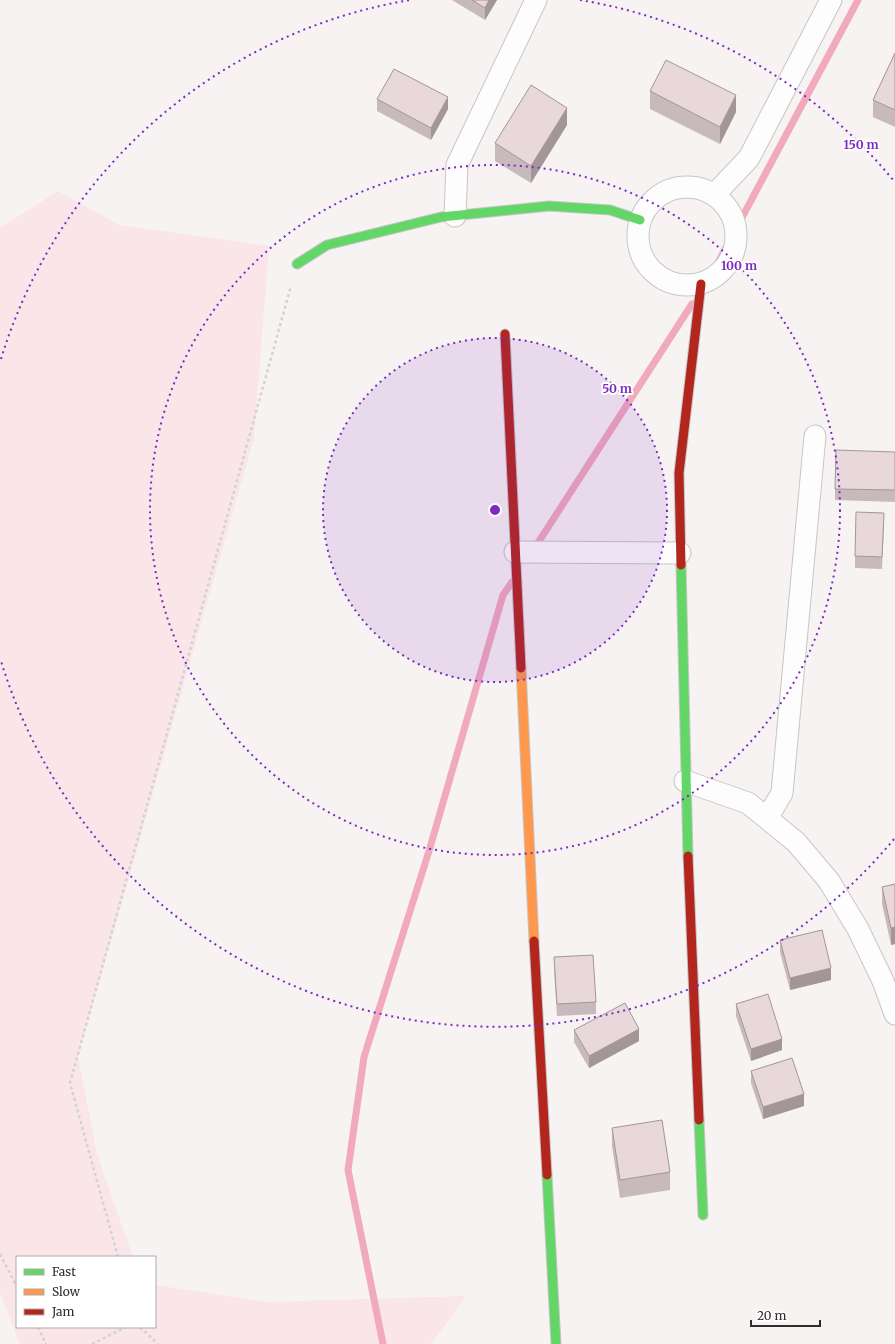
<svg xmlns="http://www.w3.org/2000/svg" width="895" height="1344" font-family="Merriweather,serif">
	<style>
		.green { fill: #fae5e9 }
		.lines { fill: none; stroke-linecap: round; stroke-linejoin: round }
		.stream { stroke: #f1aabc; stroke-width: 7 }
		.street-casing { stroke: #c8c5c5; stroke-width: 23 }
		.fast-casing { stroke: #c8c5c5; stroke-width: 11 }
		.slow-casing { stroke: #c8c5c5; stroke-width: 11 }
		.jam-casing { stroke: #c8c5c5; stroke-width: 11 }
		.path { stroke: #d3d2d2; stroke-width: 2.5; stroke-dasharray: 3 3; stroke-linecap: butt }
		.street { stroke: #fefdfd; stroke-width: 21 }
		.fast { stroke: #63d668; stroke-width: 9 }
		.slow { stroke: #ff974d; stroke-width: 9 }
		.jam { stroke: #b3261e; stroke-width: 9 }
		.wall { fill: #c8b9bc }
		.shaded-wall { fill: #a29699 }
		.building { fill: #e8d7db; stroke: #a29699 }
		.ring { fill: none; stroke: #7b2cbf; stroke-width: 2; stroke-dasharray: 2 4 }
		.centre { fill: #7b2cbf; stroke: #fff; stroke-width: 2 }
		.ring-label { font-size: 12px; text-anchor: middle; font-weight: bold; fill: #7b2cbf; stroke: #fff; stroke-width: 4; stroke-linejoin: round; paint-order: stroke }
	</style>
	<rect width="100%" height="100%" fill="#f7f3f3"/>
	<path class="green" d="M58 191 119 225 269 246 254 438 78 1057 97 1154 133 1257H17V1327H155V1285L267 1302 466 1296 431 1344H20L0 1293V228Z"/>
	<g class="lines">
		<g class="stream">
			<path d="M704 285 714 270 858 0"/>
			<path d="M534 549 692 304"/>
			<path d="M383 1344 348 1170 364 1057 429 851 503 595 512 582"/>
		</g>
		<g class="street-casing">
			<g id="street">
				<circle cx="687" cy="236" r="49"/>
				<path d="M714 195 749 158 831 0"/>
				<path d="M455 216 457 165 536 0"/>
				<path d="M515 552 680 553"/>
				<path d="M685 781 748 803 796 842 829 881 858 929 883 981 895 1014"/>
				<path d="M767 818 782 793 815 436"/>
			</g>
		</g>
		<g class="fast-casing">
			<g id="fast">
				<path d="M297 264 327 245 441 217 549 206 610 210 640 220"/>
				<path d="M681 565 688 856"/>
				<path d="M699 1120 703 1215"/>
				<path d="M547 1175 556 1344"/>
			</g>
		</g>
		<g class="slow-casing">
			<path id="slow" d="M521 668 534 941"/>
		</g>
		<g class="jam-casing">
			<g id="jam">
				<path d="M505 334 521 668"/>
				<path d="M681 565 679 473 701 284"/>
				<path d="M688 856 699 1120"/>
				<path d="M534 941 547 1175"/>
			</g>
		</g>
		<g class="path">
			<path d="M0 1254 17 1287"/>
			<path d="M118 1257 70 1083 291 286"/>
			<path d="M38 1327 46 1344"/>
			<path d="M140 1327 158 1344"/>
			<path d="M92 1344 126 1327"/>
		</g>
		<use href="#street" class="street"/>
		<use href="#fast" class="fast"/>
		<use href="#slow" class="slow"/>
		<use href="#jam" class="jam"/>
	</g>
	<g class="wall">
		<path d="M452 0H497L485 20Z"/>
		<path d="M895 53V127L873 117V100Z"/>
		<path d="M650 91 736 112 720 144 650 109Z"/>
		<path d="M377 99 448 109 431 140 377 111Z"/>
		<path d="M567 125 531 183 495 161V143Z"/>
		<path d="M895 452V502L835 500V489Z"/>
		<path d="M884 525 882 569 855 568V556Z"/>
		<path d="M895 884V944L891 945 882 904V887Z"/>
		<path d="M780 940 831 980 790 990 780 952Z"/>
		<path d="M554 957 596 1002V1014L557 1016 554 969Z"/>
		<path d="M736 1004 782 1050 751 1061 736 1016Z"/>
		<path d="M574 1030 639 1041 589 1068 574 1042Z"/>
		<path d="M751 1071 804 1106 763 1119 751 1083Z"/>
		<path d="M612 1128 670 1172V1190L620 1198 612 1146Z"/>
	</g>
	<g class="shaded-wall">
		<path d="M489 0H497L485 20V8Z"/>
		<path d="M736 95V112L720 144V127Z"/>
		<path d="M448 97V109L431 140V128Z"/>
		<path d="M567 108V125L531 183V166Z"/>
		<path d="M895 927V944L891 945V928Z"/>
		<path d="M831 968V980L790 990V978Z"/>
		<path d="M639 1029V1041L589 1068V1056Z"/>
		<path d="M782 1039V1050L751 1061V1049Z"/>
		<path d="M804 1094V1106L763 1119V1107Z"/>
	</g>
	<g class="building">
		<path d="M472 0H489L485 8Z"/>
		<path d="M895 53V110L873 100Z"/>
		<path d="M666 60 736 95 720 127 650 91Z"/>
		<path d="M394 69 448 97 431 128 377 99Z"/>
		<path d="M531 85 567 108 531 166 495 143Z"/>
		<path d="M836 450 895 452V490L835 489Z"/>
		<path d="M856 512 884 513 882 557 855 556Z"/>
		<path d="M895 884V927L891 928 882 887Z"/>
		<path d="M822 930 831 968 790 978 780 940Z"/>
		<path d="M593 955 596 1002 557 1004 554 957Z"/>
		<path d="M768 994 782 1039 751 1049 736 1004Z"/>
		<path d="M625 1003 639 1029 589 1056 574 1030Z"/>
		<path d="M792 1058 804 1094 763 1107 751 1071Z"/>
		<path d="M662 1120 670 1172 620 1180 612 1128Z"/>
	</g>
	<circle cx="495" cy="510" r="172" fill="#7b2cbf" fill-opacity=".12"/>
	<g class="ring">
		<circle cx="495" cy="510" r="172"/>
		<circle cx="495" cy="510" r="345"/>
		<path d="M894 839A517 517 0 0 1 1 661M1 359A517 517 0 0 1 410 0M580 0A517 517 0 0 1 894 181"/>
	</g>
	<circle cx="495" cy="510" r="6" class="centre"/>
	<g class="ring-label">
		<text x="861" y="149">150 m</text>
		<text x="739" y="270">100 m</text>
		<text x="617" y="393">50 m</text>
	</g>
	<rect x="16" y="1256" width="140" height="72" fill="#ffffff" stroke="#acabab"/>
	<rect x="24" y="1269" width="20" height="6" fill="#63d668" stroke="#acabab"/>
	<text x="52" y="1276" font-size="12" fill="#302d2d">Fast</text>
	<rect x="24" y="1289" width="20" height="6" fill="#ff974d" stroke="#acabab"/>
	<text x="52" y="1296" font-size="12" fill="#302d2d">Slow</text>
	<rect x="24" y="1309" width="20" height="6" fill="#b3261e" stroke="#acabab"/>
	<text x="52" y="1316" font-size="12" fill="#302d2d">Jam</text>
	<path d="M751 1320v6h69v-6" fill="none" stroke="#302d2d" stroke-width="2"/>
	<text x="757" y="1320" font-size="12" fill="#302d2d" stroke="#ffffff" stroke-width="3" paint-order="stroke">20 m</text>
</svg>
